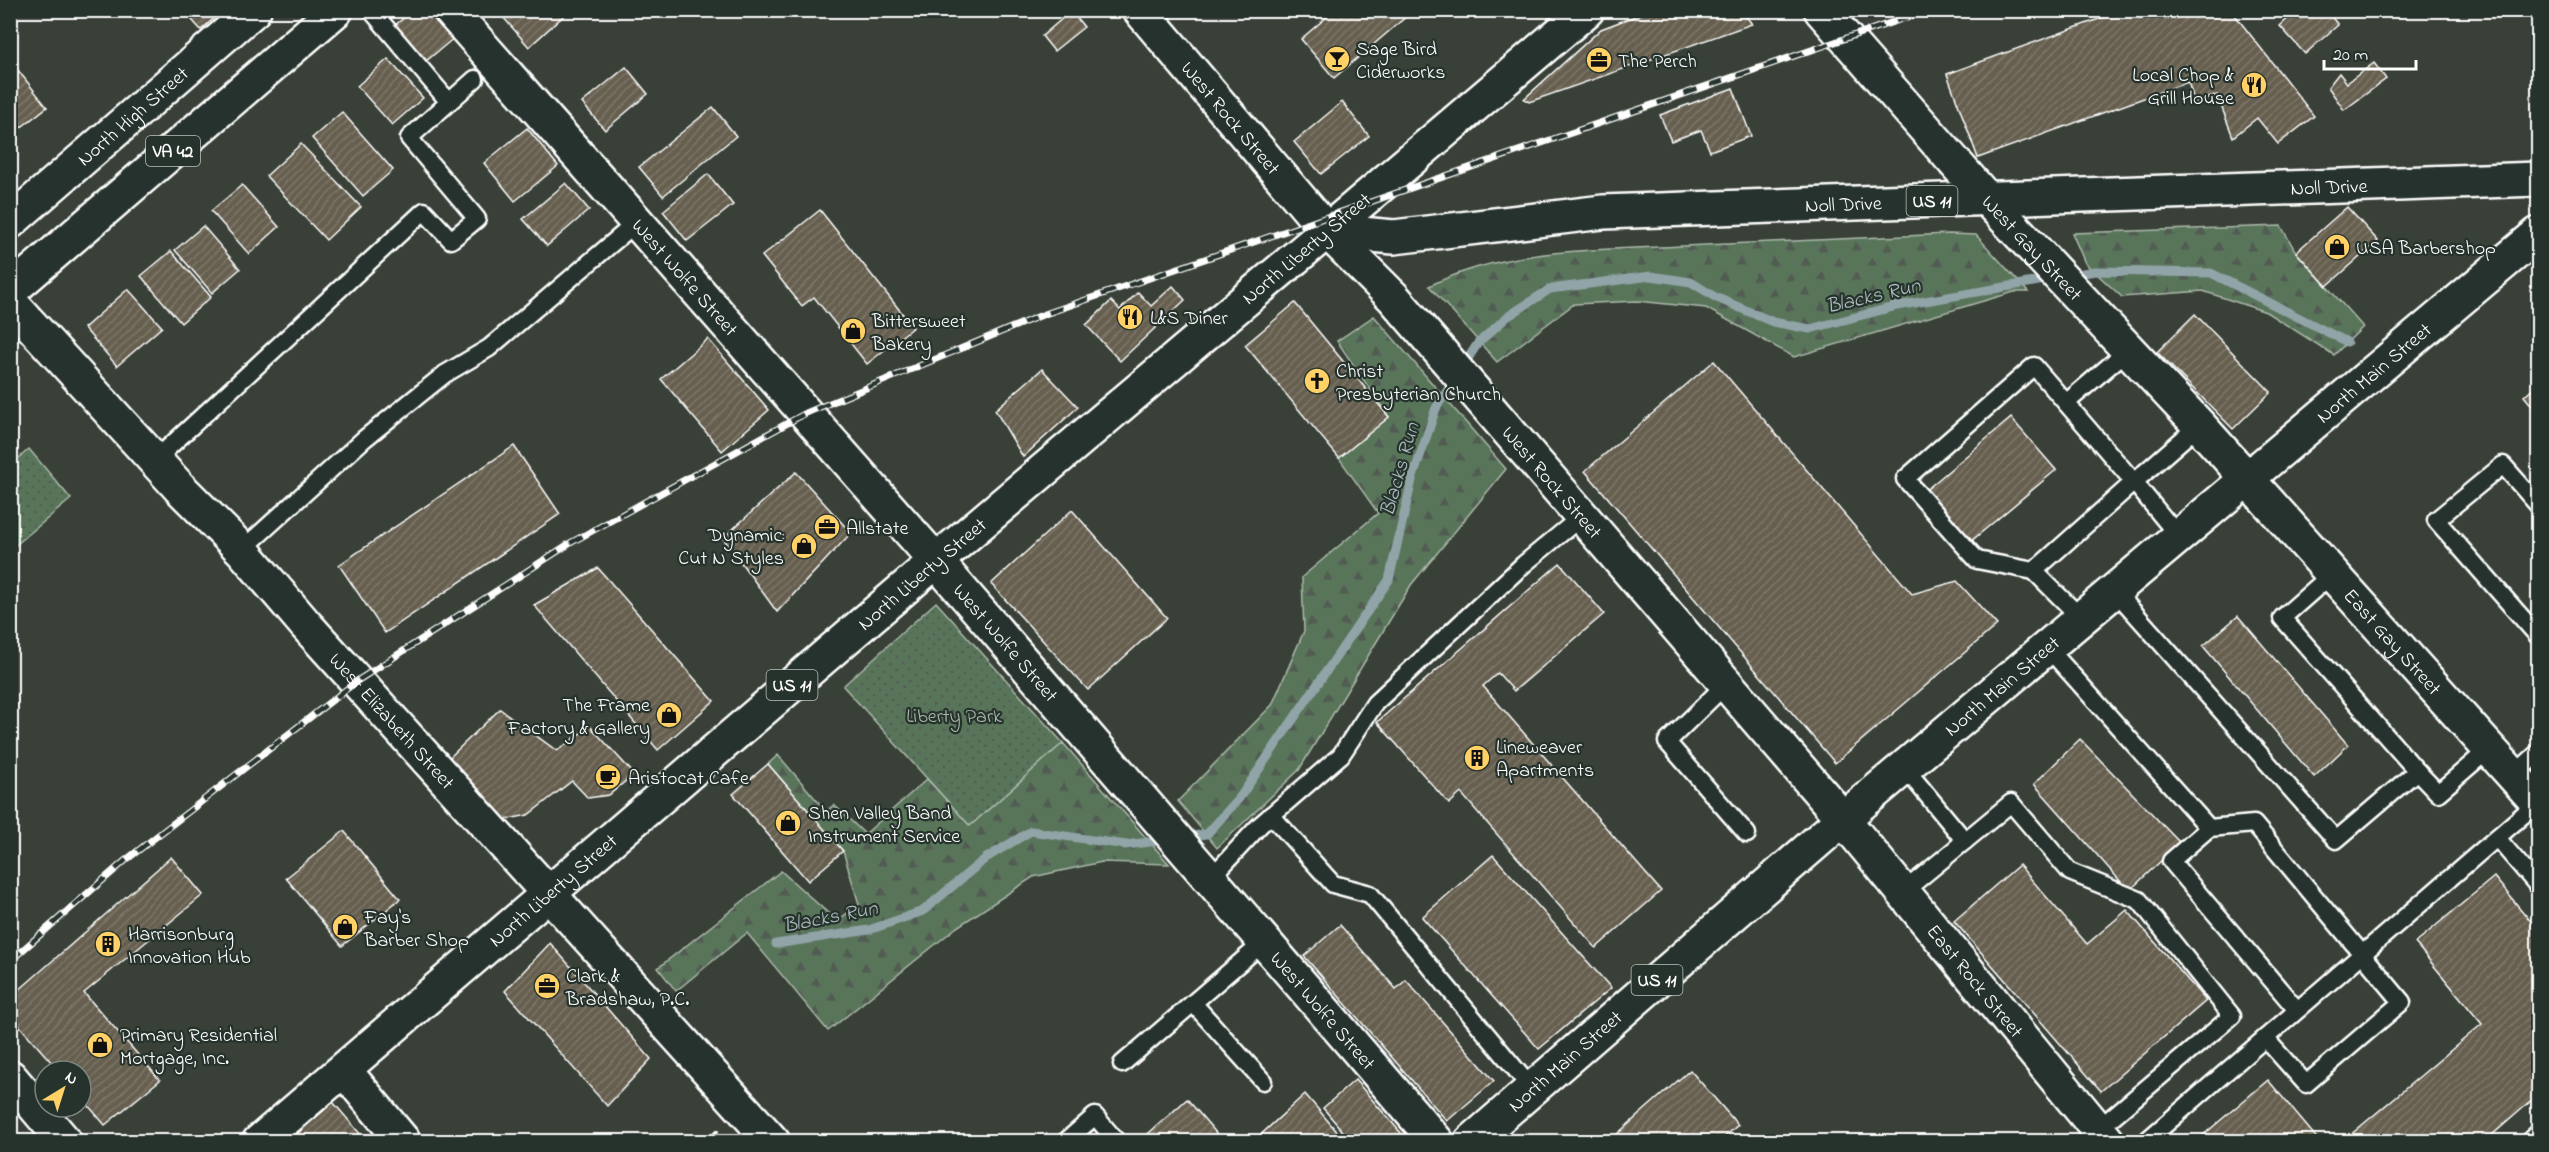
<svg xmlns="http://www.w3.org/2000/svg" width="2549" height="1152" font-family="'Indie Flower',sans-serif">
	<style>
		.grass { fill: url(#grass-dots); stroke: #acbaac; stroke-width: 1.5 }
		.forest { fill: url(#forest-firs); stroke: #acbaac; stroke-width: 1.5 }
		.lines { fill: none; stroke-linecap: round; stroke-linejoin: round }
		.stream { stroke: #91a4a8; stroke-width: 9 }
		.building { fill: url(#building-hatch); stroke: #fff; stroke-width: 1.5 }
		.service-casing { stroke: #fff; stroke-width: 21 }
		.minor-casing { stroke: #fff; stroke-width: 38 }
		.tertiary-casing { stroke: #fff; stroke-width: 38 }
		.primary-casing { stroke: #fff; stroke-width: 38 }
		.path { stroke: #fff; stroke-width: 4; stroke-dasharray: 6 4.5; stroke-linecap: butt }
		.service { stroke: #26332d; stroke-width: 16 }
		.minor { stroke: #26332d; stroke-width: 33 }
		.tertiary { stroke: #26332d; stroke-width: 33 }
		.primary { stroke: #26332d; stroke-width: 33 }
		.rail-casing { stroke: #fff; stroke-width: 7 }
		.rail { stroke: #26332d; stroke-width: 4.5; stroke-dasharray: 14; stroke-linecap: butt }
		.labels { text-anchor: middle; stroke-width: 4.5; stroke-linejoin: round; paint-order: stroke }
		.shield { fill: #26332d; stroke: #bec2c0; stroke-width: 1.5 }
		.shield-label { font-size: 18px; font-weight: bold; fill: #fff }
		.poi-label { font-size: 20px; fill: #fff; stroke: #26332d; text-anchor: start }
		.street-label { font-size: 20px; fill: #fff; stroke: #26332d }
		.park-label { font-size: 20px; fill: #acbaac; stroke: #26332d }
		.water-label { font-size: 21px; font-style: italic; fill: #acbbbe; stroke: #26332d }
	</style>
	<defs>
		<pattern id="grass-dots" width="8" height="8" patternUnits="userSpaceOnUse" patternTransform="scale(1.5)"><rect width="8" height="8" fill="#59745a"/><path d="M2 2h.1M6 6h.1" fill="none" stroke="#515c52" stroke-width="1.8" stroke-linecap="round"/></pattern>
		<pattern id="forest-firs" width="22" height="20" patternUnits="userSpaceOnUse" patternTransform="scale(1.5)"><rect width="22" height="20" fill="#59745a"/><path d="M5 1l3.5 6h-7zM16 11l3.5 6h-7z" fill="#515c52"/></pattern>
		<pattern id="building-hatch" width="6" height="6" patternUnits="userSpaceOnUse" patternTransform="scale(1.5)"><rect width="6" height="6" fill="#665f4f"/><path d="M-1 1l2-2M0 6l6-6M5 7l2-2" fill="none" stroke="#7d7769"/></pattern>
	</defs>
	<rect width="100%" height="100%" fill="#394037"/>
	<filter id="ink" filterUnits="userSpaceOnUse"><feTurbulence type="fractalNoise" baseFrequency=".0167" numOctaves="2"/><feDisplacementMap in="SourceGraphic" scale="12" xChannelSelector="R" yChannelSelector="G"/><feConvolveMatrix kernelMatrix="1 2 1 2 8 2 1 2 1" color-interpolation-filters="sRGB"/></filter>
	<g filter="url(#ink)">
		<g class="grass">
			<path d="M29 449 71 499 11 549V465Z"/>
			<path d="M936 602 1063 743 970 826 843 686Z"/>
		</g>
		<g class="forest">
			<path d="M2281 226 2296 252 2363 327 2334 355 2266 312 2203 291 2122 297 2085 263 2072 233Z"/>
			<path d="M1949 234 1976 235 2028 292H2014L1794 357 1706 308 1637 301 1574 304 1497 362 1429 286C1508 247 1598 250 1684 246 1772 242 1861 238 1949 234Z"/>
			<path d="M1374 316 1506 469 1411 585 1299 770 1217 848 1178 801 1272 705 1304 631 1302 577 1378 513 1339 458 1389 417 1337 341Z"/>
			<path d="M1063 743 1169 864 1102 862 1033 877 957 927 828 1031 747 933 676 991 658 968 781 871 837 921 859 904 843 851 768 764 778 755 826 811 834 805 865 834 927 779 970 826Z"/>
		</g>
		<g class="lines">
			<g class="stream">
				<path d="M2070 275 2096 271 2211 273 2347 342"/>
				<path d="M1185 837 1207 834 1240 797 1389 580 1412 480 1436 408 1478 343 1507 317 1550 289 1651 276 1691 282 1715 297 1773 322 1810 329 1897 306 2050 279"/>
				<path d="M776 944 869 930 923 911 986 858 1031 831 1126 845 1165 840"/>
			</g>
		</g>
		<g class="building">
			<path d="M183 10H223L201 30Z"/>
			<path d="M413 10H433L455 37 425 62 394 26Z"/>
			<path d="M497 10H570L529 47Z"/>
			<path d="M1335 10H1414L1334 78 1301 39Z"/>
			<path d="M1651 10H1741L1752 24 1529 102 1524 99 1601 29Z"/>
			<path d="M2124 10H2231L2314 116 2278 144 2257 118 2233 137 2217 95 2195 103 2188 82 1978 158 1947 74Z"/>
			<path d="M2297 10H2326L2338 25 2305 54 2280 26Z"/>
			<path d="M1071 11 1084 27 1054 51 1042 36Z"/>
			<path d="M388 59 423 98 392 125 357 86Z"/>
			<path d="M10 60 47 107 10 136Z"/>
			<path d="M2374 63 2386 79 2344 110 2328 87 2339 73 2347 83Z"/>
			<path d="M626 67 648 94 605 130 582 103Z"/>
			<path d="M1733 88 1751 136 1710 151 1701 130 1671 141 1660 115Z"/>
			<path d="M1342 102 1369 136 1321 174 1294 142Z"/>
			<path d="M713 107 736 136 663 196 639 167Z"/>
			<path d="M342 112 393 170 363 196 312 138Z"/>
			<path d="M527 128 558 166 515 201 484 163Z"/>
			<path d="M301 144 361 207 326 240 266 176Z"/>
			<path d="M708 174 733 205 687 241 663 211Z"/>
			<path d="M566 183 589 210 547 246 523 219Z"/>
			<path d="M242 185 279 227 249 254 211 211Z"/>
			<path d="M2347 207 2378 241 2327 286 2296 252Z"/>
			<path d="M820 210 913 327 867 364 814 297 802 306 762 256Z"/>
			<path d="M203 226 240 269 212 293 175 250Z"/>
			<path d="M171 251 211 297 181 323 141 276Z"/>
			<path d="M1173 286 1185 300 1120 361 1086 325 1111 301 1120 310 1138 292 1151 306Z"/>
			<path d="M128 289 162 327 117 366 84 328Z"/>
			<path d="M1295 303 1389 417 1339 458 1245 345Z"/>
			<path d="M2195 314 2271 392 2233 429 2157 352Z"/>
			<path d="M708 339 769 410 722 451 661 379Z"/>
			<path d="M1714 361 1912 594 1957 581 1997 625 1835 763 1585 471Z"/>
			<path d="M1042 369 1078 407 1023 457 995 410Z"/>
			<path d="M2538 383V413L2524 396Z"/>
			<path d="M2011 418 2056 470 1970 542 1926 490Z"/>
			<path d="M514 446 560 514 385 633 339 565Z"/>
			<path d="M796 472 851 533 777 612 723 538Z"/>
			<path d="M1072 510 1167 618 1088 690 991 584Z"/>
			<path d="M1560 563 1604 614 1514 691 1498 673 1483 686 1661 891 1596 948 1461 793 1449 804 1377 722Z"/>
			<path d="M598 568 714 701 658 750 534 605Z"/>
			<path d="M2238 616 2348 745 2314 777 2203 646Z"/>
			<path d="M500 709 557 751 590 726 634 774 609 795 588 798 572 781 528 815 504 820 449 758Z"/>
			<path d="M2080 739 2180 843 2129 891 2034 784Z"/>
			<path d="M768 764 843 851 808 881 733 794Z"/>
			<path d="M344 831 400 899 342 946 286 878Z"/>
			<path d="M1493 855 1611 988 1539 1049 1422 917Z"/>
			<path d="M171 857 203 895 84 993 160 1080 105 1125 81 1097V1071H59L10 1015V998Z"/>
			<path d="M2019 865 2087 944 2127 910 2206 1001 2101 1091 1954 921Z"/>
			<path d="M2494 877 2538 930V1095L2484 1142H2342L2482 1024 2415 943Z"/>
			<path d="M1340 925 1396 989 1406 980 1494 1081 1447 1121 1304 956Z"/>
			<path d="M550 943 651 1059 607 1106 505 991Z"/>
			<path d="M1690 1070 1738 1125 1719 1142H1608Z"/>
			<path d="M1355 1080 1408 1141 1407 1142H1352L1323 1108Z"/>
			<path d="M2268 1080 2320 1142H2195Z"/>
			<path d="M1305 1094 1346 1142H1256L1255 1140Z"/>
			<path d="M1187 1099 1224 1142H1141L1140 1141Z"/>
			<path d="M333 1102 367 1142H288Z"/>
		</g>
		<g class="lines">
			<g class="service-casing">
				<g id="service">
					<path d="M371 10 449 102"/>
					<path d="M2129 349 2066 403 2134 482 2199 425"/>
					<path d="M155 460 424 211 451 240 477 219 409 138 475 79"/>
					<path d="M2538 505 2503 465 2436 520 2538 636"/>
					<path d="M242 550 364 439 445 374 489 348 637 222"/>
					<path d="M2034 571 1977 560 1905 479 2034 366 2066 403"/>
					<path d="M2115 591 2336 840 2417 771 2282 618 2332 574"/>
					<path d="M2082 619 2034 571 2134 482 2179 537"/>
					<path d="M2047 647 2209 828 2254 824 2402 1002 2306 1084 2265 1038"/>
					<path d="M1727 683 1667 742 1747 834"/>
					<path d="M1904 767 1965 841"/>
					<path d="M2417 771 2438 793 2489 749"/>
					<path d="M2513 776 2538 753"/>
					<path d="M1271 815 1333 884 1370 894 1532 1089"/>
					<path d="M2209 828 2171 861 2297 1010"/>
					<path d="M2497 838 2538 886"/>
					<path d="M1210 879 1260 825 1341 755 1375 703 1524 564 1582 516"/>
					<path d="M1903 892 2011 803 2070 872 2139 900 2232 1016 2098 1129"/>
					<path d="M1193 1003 1263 1081"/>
					<path d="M1122 1064 1265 941"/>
					<path d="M1065 1142 1095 1116 1117 1142"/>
					<path d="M2145 1142 2538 802"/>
					<path d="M2528 1142 2538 1133"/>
				</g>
			</g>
			<g class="minor-casing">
				<g id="minor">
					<path id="s1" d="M1140 10 1327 231 1393 297 1843 819 2108 1142"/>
					<path id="s2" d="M10 302 180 488 242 550 306 625 773 1142"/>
					<path d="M344 1070 404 1142"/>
				</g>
			</g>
			<g class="tertiary-casing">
				<g id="tertiary">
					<path id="s3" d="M450 10 936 561 1437 1142"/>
					<path id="s4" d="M1821 10 1987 199 2199 425 2538 803"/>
					<path d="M1327 231 1587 10"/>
				</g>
			</g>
			<g class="primary-casing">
				<g id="primary">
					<path id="s5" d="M10 222 254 10"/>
					<path d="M10 291 336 10"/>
					<path d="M10 1077 65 1142"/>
					<path id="s6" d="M259 1142 936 561 1327 231 1394 237 1603 212 2538 179"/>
					<path id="s7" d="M1471 1142 1843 819 2538 234"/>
				</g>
			</g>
			<path class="path" d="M707 1142 718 1130"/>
			<use href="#service" class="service"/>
			<use href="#minor" class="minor"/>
			<use href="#tertiary" class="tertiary"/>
			<use href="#primary" class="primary"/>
			<g class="rail-casing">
				<path id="rail" d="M10 961 126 860 357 681 572 542 806 413 1042 315 1928 10"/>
			</g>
			<use href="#rail" class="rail"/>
		</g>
	</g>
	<defs>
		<g id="bar-disc" transform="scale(1.35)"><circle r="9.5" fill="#ffd166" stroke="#26332d"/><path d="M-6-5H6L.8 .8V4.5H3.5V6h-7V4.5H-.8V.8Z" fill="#111"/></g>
		<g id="office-disc" transform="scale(1.35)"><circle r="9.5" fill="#ffd166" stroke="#26332d"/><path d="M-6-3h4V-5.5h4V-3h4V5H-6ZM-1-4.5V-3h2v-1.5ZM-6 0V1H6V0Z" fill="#111"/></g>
		<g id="restaurant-disc" transform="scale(1.35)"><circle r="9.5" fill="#ffd166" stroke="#26332d"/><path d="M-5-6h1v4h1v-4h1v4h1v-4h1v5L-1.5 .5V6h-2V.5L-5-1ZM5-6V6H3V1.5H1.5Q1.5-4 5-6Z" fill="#111"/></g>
		<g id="shop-disc" transform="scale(1.35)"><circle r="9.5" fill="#ffd166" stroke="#26332d"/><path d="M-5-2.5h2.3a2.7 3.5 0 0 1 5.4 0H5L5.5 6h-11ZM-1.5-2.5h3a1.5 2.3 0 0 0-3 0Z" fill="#111"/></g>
		<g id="church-disc" transform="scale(1.35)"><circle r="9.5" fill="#ffd166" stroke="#26332d"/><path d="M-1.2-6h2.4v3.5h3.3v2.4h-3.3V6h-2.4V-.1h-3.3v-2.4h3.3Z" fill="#111"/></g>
		<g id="building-disc" transform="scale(1.35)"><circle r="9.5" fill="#ffd166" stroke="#26332d"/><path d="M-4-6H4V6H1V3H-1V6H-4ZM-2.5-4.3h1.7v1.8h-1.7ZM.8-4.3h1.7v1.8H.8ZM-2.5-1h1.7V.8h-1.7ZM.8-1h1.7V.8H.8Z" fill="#111"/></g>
		<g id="cafe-disc" transform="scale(1.35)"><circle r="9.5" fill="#ffd166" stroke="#26332d"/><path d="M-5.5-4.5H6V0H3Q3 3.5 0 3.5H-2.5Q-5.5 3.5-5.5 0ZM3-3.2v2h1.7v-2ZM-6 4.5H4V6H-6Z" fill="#111"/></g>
	</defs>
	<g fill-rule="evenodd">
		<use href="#bar-disc" x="1337" y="59"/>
		<use href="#office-disc" x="1599" y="60"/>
		<use href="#restaurant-disc" x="2254" y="85"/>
		<use href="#shop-disc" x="2337" y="247"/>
		<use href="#restaurant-disc" x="1130" y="317"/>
		<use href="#shop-disc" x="853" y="331"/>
		<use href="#church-disc" x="1317" y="381"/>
		<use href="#office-disc" x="827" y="527"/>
		<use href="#shop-disc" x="804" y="546"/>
		<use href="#shop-disc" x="669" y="715"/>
		<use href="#building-disc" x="1477" y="758"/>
		<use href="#cafe-disc" x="608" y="777"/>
		<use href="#shop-disc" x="788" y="823"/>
		<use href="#shop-disc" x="345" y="927"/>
		<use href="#building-disc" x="108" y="944"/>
		<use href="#office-disc" x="547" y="986"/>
		<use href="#shop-disc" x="100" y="1045"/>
	</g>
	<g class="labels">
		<g class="shield">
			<rect x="146" y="136" width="54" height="30" rx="4.5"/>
			<rect x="1906.5" y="186" width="51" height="30" rx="4.5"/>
			<rect x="766.5" y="670" width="51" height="30" rx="4.5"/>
			<rect x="1631.5" y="965" width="51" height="30" rx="4.5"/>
		</g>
		<g class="shield-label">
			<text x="173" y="157">VA 42</text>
			<text x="1932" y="207">US 11</text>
			<text x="792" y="691">US 11</text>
			<text x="1657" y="986">US 11</text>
		</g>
		<g class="poi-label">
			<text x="1356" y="55">Sage Bird<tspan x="1356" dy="23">Ciderworks</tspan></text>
			<text x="1618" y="67">The Perch</text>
			<text x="2234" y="81" text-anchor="end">Local Chop &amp;<tspan x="2234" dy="23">Grill House</tspan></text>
			<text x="2356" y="254">USA Barbershop</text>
			<text x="1150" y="324">L&amp;S Diner</text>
			<text x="872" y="327">Bittersweet<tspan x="872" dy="23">Bakery</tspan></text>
			<text x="1336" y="377">Christ<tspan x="1336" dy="23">Presbyterian Church</tspan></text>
			<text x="846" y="534">Allstate</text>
			<text x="784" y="541" text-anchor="end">Dynamic:<tspan x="784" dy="23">Cut N Styles</tspan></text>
			<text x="650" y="711" text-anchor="end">The Frame<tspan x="650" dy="23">Factory &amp; Gallery</tspan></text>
			<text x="1496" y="753">Lineweaver<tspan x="1496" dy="23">Apartments</tspan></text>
			<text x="628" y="784">Aristocat Cafe</text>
			<text x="808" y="819">Shen Valley Band<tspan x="808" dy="23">Instrument Service</tspan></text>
			<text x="364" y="923">Fay's<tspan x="364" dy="23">Barber Shop</tspan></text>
			<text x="128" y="940">Harrisonburg<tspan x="128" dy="23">Innovation Hub</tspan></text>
			<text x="566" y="982">Clark &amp;<tspan x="566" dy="23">Bradshaw, P.C.</tspan></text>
			<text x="120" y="1041">Primary Residential<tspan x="120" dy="23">Mortgage, Inc.</tspan></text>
		</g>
		<g class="street-label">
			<text dy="7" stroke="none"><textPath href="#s5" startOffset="162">North High Street</textPath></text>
			<text dy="7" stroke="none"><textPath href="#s1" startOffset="141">West Rock Street</textPath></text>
			<text dy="7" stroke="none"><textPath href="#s6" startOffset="2408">Noll Drive</textPath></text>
			<text dy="7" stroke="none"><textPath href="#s6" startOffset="1922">Noll Drive</textPath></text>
			<text dy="7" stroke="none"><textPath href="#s4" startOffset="318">West Gay Street</textPath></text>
			<text transform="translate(1306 248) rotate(-40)" y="7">North Liberty Street</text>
			<text dy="7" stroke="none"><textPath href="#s3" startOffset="356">West Wolfe Street</textPath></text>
			<text dy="7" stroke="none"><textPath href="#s7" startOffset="1186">North Main Street</textPath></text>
			<text dy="7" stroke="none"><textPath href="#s1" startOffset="627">West Rock Street</textPath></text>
			<text dy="7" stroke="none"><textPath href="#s6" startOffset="873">North Liberty Street</textPath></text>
			<text dy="7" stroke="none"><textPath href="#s3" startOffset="842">West Wolfe Street</textPath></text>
			<text dy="7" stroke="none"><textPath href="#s4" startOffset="852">East Gay Street</textPath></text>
			<text dy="7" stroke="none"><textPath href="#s7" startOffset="700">North Main Street</textPath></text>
			<text dy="7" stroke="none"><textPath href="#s2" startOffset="567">West Elizabeth Street</textPath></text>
			<text dy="7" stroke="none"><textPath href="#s6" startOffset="387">North Liberty Street</textPath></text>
			<text dy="7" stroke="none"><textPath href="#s1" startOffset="1281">East Rock Street</textPath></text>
			<text dy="7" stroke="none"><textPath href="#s3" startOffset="1328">West Wolfe Street</textPath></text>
			<text dy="7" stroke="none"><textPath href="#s7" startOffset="124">North Main Street</textPath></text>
		</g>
		<g class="park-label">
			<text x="954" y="722">Liberty Park</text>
		</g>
		<g class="water-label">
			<text transform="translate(1873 295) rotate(-13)" y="7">Blacks Run</text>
			<text transform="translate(1399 469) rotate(-74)" y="7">Blacks Run</text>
			<text transform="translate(830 916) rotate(-11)" y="7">Blacks Run</text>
		</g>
	</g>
	<rect width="2549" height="1152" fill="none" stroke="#26332d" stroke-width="36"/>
	<rect x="18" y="18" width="2513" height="1116" fill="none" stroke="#fff" stroke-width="2" filter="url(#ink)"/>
	<g transform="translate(63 1089) rotate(38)"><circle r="28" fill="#26332d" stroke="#7d8581" stroke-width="1.5"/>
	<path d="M0-4.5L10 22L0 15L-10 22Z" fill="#ffd166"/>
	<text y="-9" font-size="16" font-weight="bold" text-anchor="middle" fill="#ffffff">N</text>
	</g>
	<path d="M2324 60v9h92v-9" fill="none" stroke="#ffffff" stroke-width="3"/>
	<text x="2333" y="60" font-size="18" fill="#ffffff" stroke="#26332d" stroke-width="4.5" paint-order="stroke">20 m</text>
</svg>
